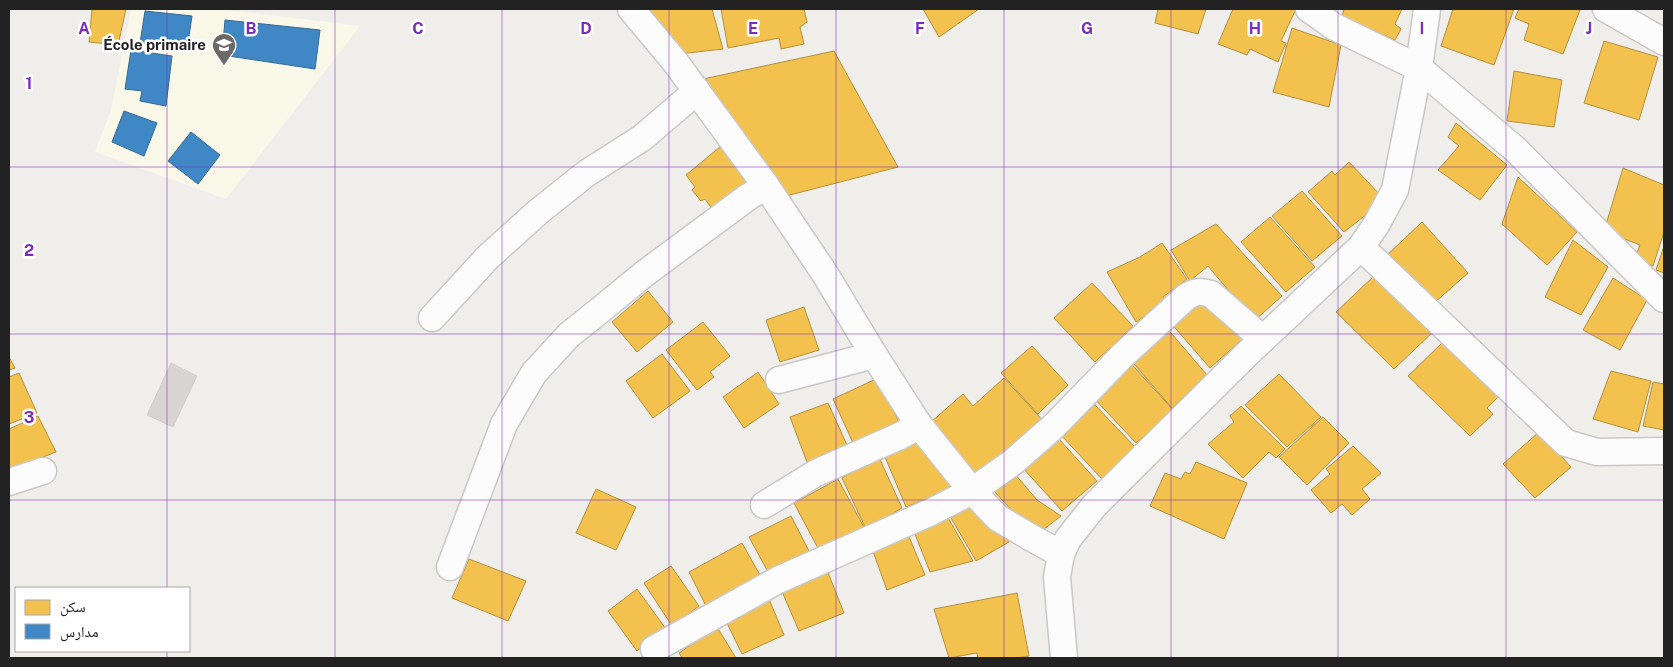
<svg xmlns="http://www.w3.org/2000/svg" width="1673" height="667" font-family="'Public Sans','Noto Naskh Arabic',sans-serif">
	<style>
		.education { fill: #f8f7e8 }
		.homes { fill: #f2c14e; stroke: #b49141 }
		.schools { fill: #3f88c5; stroke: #366994 }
		.building { fill: #d7d4d2; stroke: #d3d0cc }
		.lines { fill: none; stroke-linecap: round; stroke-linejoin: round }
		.minor-casing { stroke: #c9c8c7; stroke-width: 29 }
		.minor { stroke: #fdfcfc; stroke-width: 26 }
		.grid { fill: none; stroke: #7b2cbf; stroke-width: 1; stroke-opacity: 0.55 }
		.labels { text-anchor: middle; stroke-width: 5; stroke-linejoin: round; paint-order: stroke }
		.poi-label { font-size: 15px; font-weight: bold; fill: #222; stroke: #fff; text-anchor: end }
		.grid-label { font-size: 16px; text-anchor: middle; font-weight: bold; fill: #7b2cbf; stroke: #fff; stroke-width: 5; stroke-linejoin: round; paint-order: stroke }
	</style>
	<rect width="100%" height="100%" fill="#f0eeeb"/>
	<path class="education" d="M131 9H218L360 26 226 199 95 152 111 110Z"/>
	<g class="homes">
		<path d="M92 9H126L118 45 89 42Z"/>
		<path d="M647 9H712L723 49 679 54Z"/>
		<path d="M721 9H804L807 22 800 27 804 44 781 49 779 38 728 48Z"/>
		<path d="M923 9H979L939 37Z"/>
		<path d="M1158 9H1206L1198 34 1155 23Z"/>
		<path d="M1233 9H1296L1281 41 1286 43 1278 62 1250 49 1247 55 1218 44Z"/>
		<path d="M1340 9H1402L1395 24 1401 29 1395 40 1370 29 1340 22 1344 10Z"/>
		<path d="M1453 9H1514L1494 65 1441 46Z"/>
		<path d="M1519 9H1577L1580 10 1563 54 1524 40 1529 24 1515 18Z"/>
		<path d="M1292 28 1341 45 1329 107 1273 92Z"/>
		<path d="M1604 41 1658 57 1639 120 1584 103Z"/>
		<path d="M834 51 898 167 786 196 703 79Z"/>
		<path d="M1514 71 1562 80 1554 127 1507 121Z"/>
		<path d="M1456 123 1507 165 1480 200 1438 170 1459 146 1448 137Z"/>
		<path d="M721 146 749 181 713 210 705 199 701 201 692 190 695 187 686 175Z"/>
		<path d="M1349 162 1383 198 1370 208 1372 210 1344 232 1308 192 1332 171 1335 175Z"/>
		<path d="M1623 168 1664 185V232L1653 266 1635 258 1640 245 1604 231Z"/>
		<path d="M1518 177 1577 232 1547 265 1502 224Z"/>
		<path d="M1302 191 1342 236 1312 261 1272 216Z"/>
		<path d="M1270 217 1315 267 1286 292 1241 242Z"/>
		<path d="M1422 222 1468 273 1433 304 1384 258Z"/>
		<path d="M1216 224 1282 296 1254 321 1208 266 1190 281 1171 250Z"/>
		<path d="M1573 240 1608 267 1581 315 1545 297Z"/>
		<path d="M1162 243 1187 279 1163 297 1166 301 1136 322 1107 272 1140 257Z"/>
		<path d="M1664 246V273L1656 270Z"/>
		<path d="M1375 275 1434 331 1394 369 1336 312Z"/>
		<path d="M1613 278 1647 300 1620 350 1583 330Z"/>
		<path d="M1092 283 1133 326 1095 362 1054 318Z"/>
		<path d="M648 291 673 322 637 352 612 322Z"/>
		<path d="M1199 295 1244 338 1210 368 1169 321Z"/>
		<path d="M804 307 819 350 780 362 766 320Z"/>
		<path d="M703 322 730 356 710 372 714 377 697 390 666 350Z"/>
		<path d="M1165 326 1207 375 1172 408 1128 357Z"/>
		<path d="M1442 343 1498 397 1487 408 1493 414 1470 436 1408 376Z"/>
		<path d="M1032 346 1068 385 1038 414 1001 373Z"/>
		<path d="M662 354 690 391 653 418 626 381Z"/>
		<path d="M9 357 15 368 9 370Z"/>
		<path d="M1127 359 1174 411 1136 443 1091 395Z"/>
		<path d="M1611 371 1651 381 1638 432 1593 419Z"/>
		<path d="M758 372 779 404 744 428 723 397Z"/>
		<path d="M19 373 37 413 9 424V377Z"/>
		<path d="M1279 374 1321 417 1287 447 1245 405Z"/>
		<path d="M878 378 899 422 854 445 833 399Z"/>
		<path d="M1004 378 1046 424 981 480 943 441 931 422 963 394 973 406Z"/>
		<path d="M1653 382 1664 384V430L1643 426Z"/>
		<path d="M828 403 847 445 807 462 790 417Z"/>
		<path d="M1094 404 1136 448 1102 479 1059 433Z"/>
		<path d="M1241 406 1285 449 1276 458 1269 452 1243 478 1208 444 1234 422 1230 416Z"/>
		<path d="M38 416 56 452 9 470V429Z"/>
		<path d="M1323 417 1349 443 1307 485 1279 457Z"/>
		<path d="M1539 432 1571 467 1535 498 1503 464Z"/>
		<path d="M1058 438 1097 481 1062 511 1021 466Z"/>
		<path d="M915 439 957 487 906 507 883 452Z"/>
		<path d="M1353 446 1381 473 1362 489 1370 499 1352 515 1342 504 1331 513 1311 490 1330 474 1326 469Z"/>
		<path d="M878 455 902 508 866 529 842 478Z"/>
		<path d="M1196 462 1247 483 1224 539 1150 506 1165 473 1181 479 1185 472 1190 474Z"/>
		<path d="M1014 473 1037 500 1061 516 1035 536 993 490Z"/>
		<path d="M838 479 865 529 820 552 794 503Z"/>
		<path d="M596 489 636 507 616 550 576 533Z"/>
		<path d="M976 502 1009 542 976 561 951 518Z"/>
		<path d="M791 516 810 553 768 572 749 537Z"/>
		<path d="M947 516 973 561 930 572 913 529Z"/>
		<path d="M907 532 925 575 887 590 871 546Z"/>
		<path d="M742 543 760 575 706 606 689 572Z"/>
		<path d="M469 559 526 581 508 621 452 598Z"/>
		<path d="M671 566 699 606 672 626 644 583Z"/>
		<path d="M827 570 844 613 799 631 781 589Z"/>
		<path d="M637 589 666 629 637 651 608 611Z"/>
		<path d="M1017 593 1029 656 1015 658H978L977 653 949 658 934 609Z"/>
		<path d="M769 599 784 635 742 654 726 621Z"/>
		<path d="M717 627 736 658H682L679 653Z"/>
	</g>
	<g class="schools">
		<path d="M145 11 192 16 187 49 140 43Z"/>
		<path d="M225 20 320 30 315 69 222 55Z"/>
		<path d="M131 50 172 56 166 106 140 101 142 91 125 89Z"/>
		<path d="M124 111 157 123 144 156 112 142Z"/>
		<path d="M191 132 220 155 198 184 168 161Z"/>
	</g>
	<path class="building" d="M171 363 197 376 173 427 147 415Z"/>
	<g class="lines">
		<g class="minor-casing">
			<g id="minor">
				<path d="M1309 9 1333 26 1419 68 1515 149 1664 299"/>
				<path d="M1606 9 1664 42"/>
				<path d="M766 186 825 274 874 355 919 425 972 491 998 518 1030 537 1061 554"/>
				<path d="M1361 247 1566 443 1597 452 1664 451"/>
				<path d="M432 318 488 257 538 212 587 173 642 138 697 91"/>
				<path d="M779 380 874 355"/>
				<path d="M9 482 43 471"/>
				<path d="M764 505 816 473 902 435 919 425"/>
				<path d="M450 567 504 424 534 373 569 335 599 311 644 274 748 197 766 186 676 63 631 9"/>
				<path d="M654 649 778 580 931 512 972 491 1013 462 1054 426 1122 356 1186 297C1195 291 1201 291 1211 294L1263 339"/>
				<path d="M1064 658 1057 577 1061 554 1068 539 1094 506 1127 473 1248 353 1361 247 1376 225 1395 190 1419 68 1427 9"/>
			</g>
		</g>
		<use href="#minor" class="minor"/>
	</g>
	<path class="grid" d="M167 9V588M335 9V658M502 9V658M669 9V658M836 9V658M1004 9V658M1171 9V658M1338 9V658M1506 9V658M9 167H1664M9 334H1664M9 500H1664M167 651V658"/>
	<defs>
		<g id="school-pin" transform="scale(1.25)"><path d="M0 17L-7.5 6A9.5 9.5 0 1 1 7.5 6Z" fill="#6a6968" stroke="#fff"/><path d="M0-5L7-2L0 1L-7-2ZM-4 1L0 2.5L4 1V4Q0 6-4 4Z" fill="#fff"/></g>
	</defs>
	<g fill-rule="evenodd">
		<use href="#school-pin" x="224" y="45"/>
	</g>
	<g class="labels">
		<g class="poi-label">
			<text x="206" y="50">École primaire</text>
		</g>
	</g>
	<g class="grid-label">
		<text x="84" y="34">A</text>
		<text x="251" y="34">B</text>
		<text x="418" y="34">C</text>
		<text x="586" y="34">D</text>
		<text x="753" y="34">E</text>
		<text x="920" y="34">F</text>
		<text x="1087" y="34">G</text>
		<text x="1255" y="34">H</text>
		<text x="1422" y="34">I</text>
		<text x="1589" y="34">J</text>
		<text x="29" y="89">1</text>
		<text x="29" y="256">2</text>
		<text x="29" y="423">3</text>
	</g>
	<rect width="1673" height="667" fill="none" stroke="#222222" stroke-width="20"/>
	<rect x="15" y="587" width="175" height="65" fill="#ffffff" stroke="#a7a7a7"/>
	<rect x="25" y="600" width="25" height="15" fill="#f2c14e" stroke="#a7a7a7"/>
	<text x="60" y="612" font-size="15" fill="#222222">سكن</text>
	<rect x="25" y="624" width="25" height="15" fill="#3f88c5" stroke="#a7a7a7"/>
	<text x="60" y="637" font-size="15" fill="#222222">مدارس</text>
</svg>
